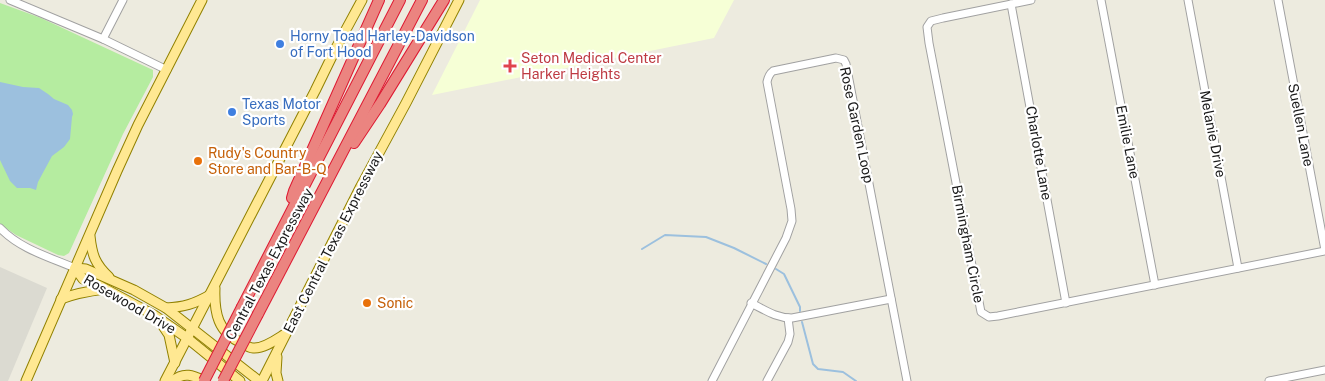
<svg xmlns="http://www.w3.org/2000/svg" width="1325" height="381" font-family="'Public Sans',sans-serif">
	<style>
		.education { fill: #f6ffd6 }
		.airport { fill: #dbdad1 }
		.grass { fill: #b5eca0 }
		.water { fill: #9cc0de }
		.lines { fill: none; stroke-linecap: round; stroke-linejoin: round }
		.stream { stroke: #9cc0de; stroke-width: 2 }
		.minor-casing { stroke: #a1a1a1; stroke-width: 9 }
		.major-casing { stroke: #918100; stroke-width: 11 }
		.highway-casing { stroke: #de1931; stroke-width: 12 }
		.minor { stroke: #fff; stroke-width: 7 }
		.major { stroke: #ffe892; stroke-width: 9 }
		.highway { stroke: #eb8480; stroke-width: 10 }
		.highway-bridge-casing { stroke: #de1931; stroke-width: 12; stroke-linecap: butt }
		.highway-bridge { stroke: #eb8480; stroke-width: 10 }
		.shop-dot { fill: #3f7fe0; stroke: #fff; stroke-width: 2 }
		.health-dot { fill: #e0444e; stroke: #fff; stroke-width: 2 }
		.food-dot { fill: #e8710a; stroke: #fff; stroke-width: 2 }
		.labels { text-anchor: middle; stroke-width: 4.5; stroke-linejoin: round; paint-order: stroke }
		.shop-label { font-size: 14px; fill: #366cbe; stroke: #fff; text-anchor: start }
		.health-label { font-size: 14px; fill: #be3a42; stroke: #fff; text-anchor: start }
		.street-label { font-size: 14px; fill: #1a1a1a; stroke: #fff }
		.food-label { font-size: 14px; fill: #c56008; stroke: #fff; text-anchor: start }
	</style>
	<rect width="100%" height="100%" fill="#edebdf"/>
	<path class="education" d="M480 0H734L714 38 432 95Z"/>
	<path class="airport" d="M0 267 47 288 8 381H0Z"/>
	<path class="grass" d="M0 3 41 18 153 70V77L123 134 69 253 64 256 58 255 16 235 0 224Z"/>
	<path class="water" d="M0 82 23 87 39 88 48 94 54 99 68 105 72 110 73 114 72 117 70 139 64 147 52 156 38 182 36 190 30 188H17L10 181 0 160Z"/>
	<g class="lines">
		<g class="stream">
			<path d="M642 249 665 235 706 237 734 248 766 264"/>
			<path d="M776 269 784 274 800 307V311"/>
			<path d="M802 322 813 364 818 369 843 372 856 381"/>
		</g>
		<g class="minor-casing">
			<g id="minor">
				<path d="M10 0 103 39 167 70"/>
				<path d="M1031 0 943 18 931 21 927 27 929 43 981 312 989 317 998 316 1325 251"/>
				<path d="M1101 0 1155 285"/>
				<path d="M1188 0 1238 268"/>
				<path d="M1278 0 1325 250"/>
				<path d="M1011 4 1066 303"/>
				<path d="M103 39 123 0"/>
				<path d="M0 228C20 249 49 257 75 268"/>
				<path d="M751 303C765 310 776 318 792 318L891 299"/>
				<path d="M712 381 786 238 792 221 791 209 767 82C768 77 769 74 773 71L836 58 844 60 846 64 907 381"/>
				<path d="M767 381 788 342 790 334 788 318"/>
				<path d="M1269 381 1325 370"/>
			</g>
		</g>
		<g class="major-casing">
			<g id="major">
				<path d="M90 236C92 255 95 264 109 277"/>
				<path d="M75 268 86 269 134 290 166 308 259 381"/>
				<path d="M75 268 83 279 100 286 154 315 187 338 240 381"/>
				<path d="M215 288C214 313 218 333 242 343 245 345 250 348 253 348 264 349 277 339 285 334"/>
				<path d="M61 299C76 293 89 291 105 289"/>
				<path d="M166 308C184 307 194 304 210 295"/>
				<path d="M161 323 169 335 175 363"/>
				<path d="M277 357 276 373 278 381"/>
				<path d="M26 381 117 171 138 125 202 0"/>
				<path d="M165 381 315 91 336 48 362 0"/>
				<path d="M173 381C184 371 194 376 205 381"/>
				<path d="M262 381 361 186 406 103 459 0"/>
			</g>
		</g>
		<g class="highway-casing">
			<g id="highway">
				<path d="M354 143 380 104 444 0"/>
				<path d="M292 198 294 191 379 0"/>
				<path d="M242 307 400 0"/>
				<path d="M258 314 422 0"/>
			</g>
		</g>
		<use href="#minor" class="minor"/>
		<use href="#major" class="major"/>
		<use href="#highway" class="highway"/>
		<g class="highway-bridge-casing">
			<g id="highway-bridge">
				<path d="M204 381 242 307"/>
				<path d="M223 381 258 314"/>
			</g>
		</g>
		<use href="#highway-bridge" class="highway-bridge"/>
	</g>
	<g class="shop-dot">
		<circle cx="280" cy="44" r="5"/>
		<circle cx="232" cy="112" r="5"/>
	</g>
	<path class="health-dot" d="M507.5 58.5h5v5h5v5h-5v5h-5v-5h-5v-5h5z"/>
	<g class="food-dot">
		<circle cx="198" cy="161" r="5"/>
		<circle cx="367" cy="303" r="5"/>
	</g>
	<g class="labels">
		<g class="shop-label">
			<text x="290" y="41">Horny Toad Harley-Davidson<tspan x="290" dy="16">of Fort Hood</tspan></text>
			<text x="242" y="109">Texas Motor<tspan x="242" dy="16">Sports</tspan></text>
		</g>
		<g class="health-label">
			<text x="521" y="63">Seton Medical Center<tspan x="521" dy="16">Harker Heights</tspan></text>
		</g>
		<g class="street-label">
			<text transform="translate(857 125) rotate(78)" y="5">Rose Garden Loop</text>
			<text transform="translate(1301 125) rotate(79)" y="5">Suellen Lane</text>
			<text transform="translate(1213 134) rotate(79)" y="5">Melanie Drive</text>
			<text transform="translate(1128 142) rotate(79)" y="5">Emilie Lane</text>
			<text transform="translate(1039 153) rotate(80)" y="5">Charlotte Lane</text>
			<text transform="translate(333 242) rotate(-63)" y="5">East Central Texas Expressway</text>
			<text transform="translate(968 244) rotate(79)" y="5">Birmingham Circle</text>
			<text transform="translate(269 264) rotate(-62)" y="5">Central Texas Expressway</text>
			<text transform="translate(130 304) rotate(30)" y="5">Rosewood Drive</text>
		</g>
		<g class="food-label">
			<text x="208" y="158">Rudy's Country<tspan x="208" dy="16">Store and Bar-B-Q</tspan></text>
			<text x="377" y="308">Sonic</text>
		</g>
	</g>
</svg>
